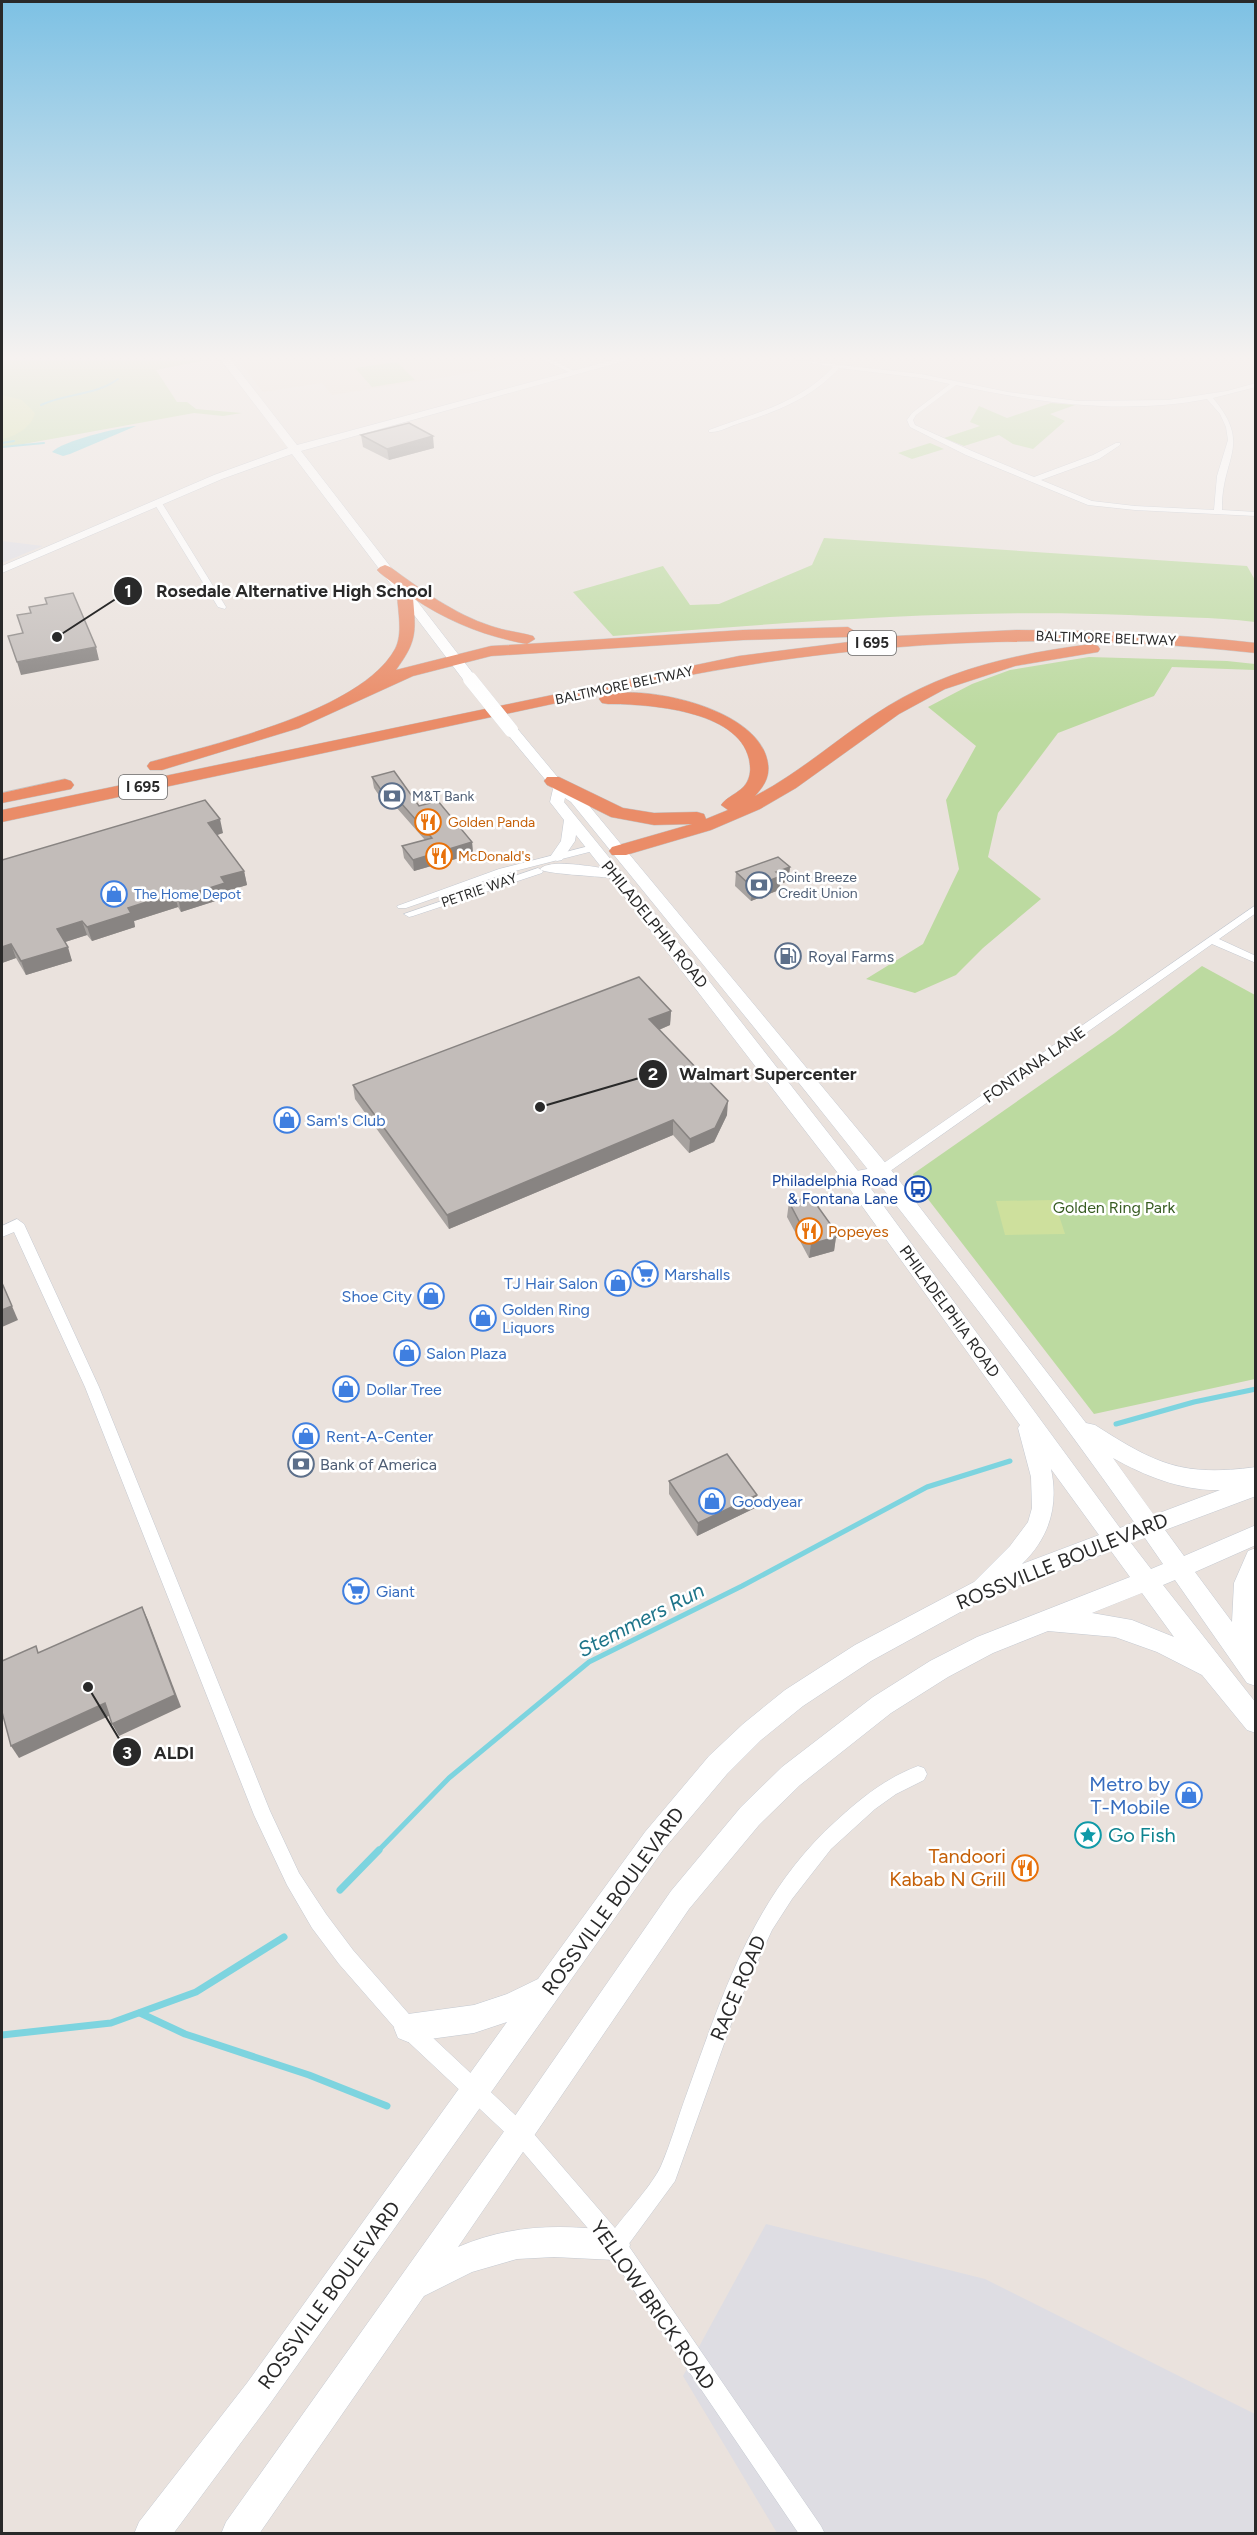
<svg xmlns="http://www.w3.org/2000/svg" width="1257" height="2535" font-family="Figtree,sans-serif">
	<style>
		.industrial { fill: #dedde3 }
		.education { fill: #e9dcce }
		.green { fill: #bcdaa0 }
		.pitch { fill: #cee09d }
		.water { fill: #7dd4df }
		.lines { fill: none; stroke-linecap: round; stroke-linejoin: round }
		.stream-far2 { stroke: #7dd4df; stroke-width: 2 }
		.stream-far1 { stroke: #7dd4df; stroke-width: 5 }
		.stream { stroke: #7dd4df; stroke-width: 7 }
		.street-casing { stroke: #c4c9d1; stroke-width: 1 }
		.secondary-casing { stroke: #c4c9d1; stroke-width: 1 }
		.highway-casing { stroke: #c3c3c3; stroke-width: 1 }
		.street { fill: #fff; fill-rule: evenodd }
		.secondary { fill: #fff; fill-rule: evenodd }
		.highway { fill: #ea8c68; fill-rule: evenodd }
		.secondary-bridge-casing { stroke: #c4c9d1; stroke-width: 14; stroke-linecap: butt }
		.secondary-bridge { stroke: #fff; stroke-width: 14 }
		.wall { fill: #a7a29f }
		.shaded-wall { fill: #888482 }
		.building { fill: #c2bcb9; stroke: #888482; stroke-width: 1.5 }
		.labels { text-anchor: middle; stroke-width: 5; stroke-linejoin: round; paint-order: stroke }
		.far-street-label { font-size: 14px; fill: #292929; stroke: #fff }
		.far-service-label { font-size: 14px; fill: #4e5e75; stroke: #fff; text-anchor: start }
		.far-food-label { font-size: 14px; fill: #c56008; stroke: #fff; text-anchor: start }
		.far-shop-label { font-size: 14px; fill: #366cbe; stroke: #fff; text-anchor: start }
		.shield { fill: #fff; stroke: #696969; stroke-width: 1.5 }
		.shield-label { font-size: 15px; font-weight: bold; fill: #292929 }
		.street-label { font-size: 16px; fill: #292929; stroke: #fff }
		.service-label { font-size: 16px; fill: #4e5e75; stroke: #fff; text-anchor: start }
		.shop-label { font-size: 16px; fill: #366cbe; stroke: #fff; text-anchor: start }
		.transit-label { font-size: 16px; fill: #164399; stroke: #fff; text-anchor: end }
		.park-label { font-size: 16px; fill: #385d23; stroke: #fff }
		.food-label { font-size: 16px; fill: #c56008; stroke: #fff; text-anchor: start }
		.near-street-label { font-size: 20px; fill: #292929; stroke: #fff }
		.near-shop-label { font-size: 20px; fill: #366cbe; stroke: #fff; text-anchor: end }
		.near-culture-label { font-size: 20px; fill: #0d838f; stroke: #fff; text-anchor: start }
		.near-food-label { font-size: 20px; fill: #c56008; stroke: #fff; text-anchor: end }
		.near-water-label { font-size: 21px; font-style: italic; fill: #1e7489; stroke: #fff }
		.leader { fill: none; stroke: #292929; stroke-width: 2 }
		.callout-dot { fill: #292929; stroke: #fff; stroke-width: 2 }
		.mark-label { font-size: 18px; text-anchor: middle; font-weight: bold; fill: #fff }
		.callout-label { font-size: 18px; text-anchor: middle; font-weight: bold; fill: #292929; stroke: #fff; stroke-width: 5; stroke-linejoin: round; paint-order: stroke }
	</style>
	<rect width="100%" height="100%" fill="#eae2dd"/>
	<g class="industrial">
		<path d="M2 541 43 546 2 563Z"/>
		<path d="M766 2224 985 2279 1255 2414V2533H777L683 2376Z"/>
	</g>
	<path class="education" d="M238 360H531L453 376 332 395 322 383 263 392Z"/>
	<g class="green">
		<path d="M2 360H207L156 370 177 402H187L196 409 242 413 223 416 194 413 2 448Z"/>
		<path d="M397 362 415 380 372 387 355 368Z"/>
		<path d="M1051 403 1075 405 1050 414 1065 421 1033 449 1013 444 999 435 964 446 944 438 980 426 970 422 979 406 1007 418Z"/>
		<path d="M930 443 944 449 912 459 898 453Z"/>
		<path d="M824 538 1247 566 1255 580V622C1213 617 1171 617 1129 615 956 608 785 623 613 636L573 592 663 566 690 605 719 604 812 565Z"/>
		<path d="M1089 657 1227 661 1255 664V670L1172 667 1154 696 1058 733 998 813 988 857 1041 899 983 948 956 975 915 993 866 979 923 944 959 869 946 800 976 746 928 707 972 684 1010 670Z"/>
		<path d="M1202 966 1255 995V1379L1094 1414 914 1181 913 1174 1115 1033Z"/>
	</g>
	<g class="pitch">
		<path d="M2 395 22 400 35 413C32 427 15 437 2 439Z"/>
		<path d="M1054 1200 1065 1234 1005 1235 996 1201Z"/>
	</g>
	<path class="water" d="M136 426 70 454 63 456 52 452C62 441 120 427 136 426Z"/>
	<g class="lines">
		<g class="stream-far2">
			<path d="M41 405C66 393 95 396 118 379"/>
			<path d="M2 443 14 441"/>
			<path d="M2 447 44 443"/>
		</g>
		<g class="stream-far1">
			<path d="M1116 1424 1194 1402 1256 1389"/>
			<path d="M378 1851 449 1778 589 1662 742 1586 927 1487 1010 1461"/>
		</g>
		<g class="stream">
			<path d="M340 1890 379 1850"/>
			<path d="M140 2013 185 2034 309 2075 387 2106"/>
			<path d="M2 2035 111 2023 196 1992 284 1937"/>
		</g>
		<g class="street-casing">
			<g id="street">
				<path d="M544 360H552L578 373 573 374Z"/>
				<path d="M796 360 921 374 1008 392 1078 401 1168 400 1227 391 1256 383V387L1213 398C1253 446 1221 457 1222 510L1256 512V516L1135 510 1088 505 966 455 910 427 907 420 912 413 950 384 921 378 839 368C812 398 778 411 740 423 730 426 719 433 709 432V430C753 414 800 403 833 367ZM956 385C1038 403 1124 415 1207 399L1220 414 1226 427 1228 440 1217 476 1214 510 1135 506 1092 501 1041 480 1099 459 1120 445V443H1116L1093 455 1034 477 972 451 915 425 913 420 916 415Z"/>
				<path d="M155 501 162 503 226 607 225 609 218 607 154 503Z"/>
				<path d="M593 845 598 848 597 850 507 873 406 908H398L397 906 499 869Z"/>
				<path d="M538 868 543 871 542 873 413 916 409 917 404 914Z"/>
				<path d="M1256 905V913L1219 939 1256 956V963L1212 944 886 1174 851 1180 846 1179 845 1176 846 1173 878 1167Z"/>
				<path d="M17 1219 24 1224 99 1387 270 1811 299 1873 326 1914 353 1950 415 2021 527 2126 615 2228C628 2211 652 2185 661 2166 671 2143 678 2117 687 2093 723 1993 754 1895 836 1821 861 1798 886 1778 918 1766L924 1768 927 1774 924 1780 896 1794 875 1809 831 1849 792 1899 772 1930 739 2002 675 2181 628 2245 821 2526 825 2534H799L608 2252 513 2140 401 2035 339 1964 312 1928 287 1885 254 1815 85 1387 14 1232 2 1237V1226Z"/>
			</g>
		</g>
		<g class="secondary-casing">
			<g id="secondary">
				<path d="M221 360H231L297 445 613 360H628L301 451 475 676 476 679 475 682H465L292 454 222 479 2 573V566L214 475 288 448Z"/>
				<path d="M511 726 516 727 565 786 581 796 888 1166 1086 1423 1095 1425C1156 1464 1182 1477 1256 1467V1496L1165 1530 1184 1556 1256 1525V1545L1195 1572 1232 1622 1234 1583 1248 1551 1256 1548V1686L1247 1683 1175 1580 1163 1585 1256 1703V1733L1247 1730 1202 1675 1157 1652 1115 1637 1048 1631 993 1653 948 1677 891 1713 800 1785 759 1825 689 1909 458 2247C500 2229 540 2225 585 2228 599 2229 613 2229 626 2234L630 2245 626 2256 615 2260 554 2257 517 2259 472 2272 424 2296 259 2534H221L226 2522 510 2123 671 1891 741 1807 782 1767 873 1697 930 1661 977 1637 1130 1577 1111 1551 986 1598 871 1661 803 1706 761 1740 727 1774 663 1850 269 2405 173 2534H134L139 2522 247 2383 507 2022 474 2033 408 2042 398 2038 394 2028 398 2018 408 2014 474 2005 507 1994 538 1979 645 1832 709 1756 743 1724 785 1690 855 1645 974 1582 1010 1546 1028 1522 1032 1508 1031 1477 1018 1428 1020 1425 844 1181 610 878C598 876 544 874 540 869 549 859 588 866 602 868L576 835 575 841 562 860 557 861 550 857 561 841 564 820 550 802 553 789 504 730ZM565 798 571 802C763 1039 958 1273 1134 1522L1120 1528 858 1171 695 963 564 802ZM1113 1458C1145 1476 1182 1491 1220 1490L1154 1515ZM1051 1469 1099 1535 1022 1564C1049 1538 1059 1506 1051 1469ZM1145 1538 1163 1564 1151 1569 1131 1543ZM1142 1593 1174 1637 1132 1620 1092 1613Z"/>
			</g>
		</g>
		<g class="highway-casing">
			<g id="highway">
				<path d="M385 565 390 567C422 590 454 614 491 626 505 631 519 632 533 636L535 639 527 644 743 630 848 627 856 632 848 637 743 640 491 656 413 676 299 728 162 770H150L147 766 150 762C214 744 361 711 395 649 403 634 398 612 397 595L403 591 380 573 377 570 380 567ZM413 598C449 622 484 636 527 644L491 646 396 670C417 641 416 633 413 598Z"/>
				<path d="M1016 630C1096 630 1176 634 1256 643V653C1052 631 865 640 664 680L2 822V810L739 656 896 636Z"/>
				<path d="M1092 644 1098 646 1100 649 1098 652 1015 666 945 689 899 714 796 788 760 809 711 830 626 855H612L609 851 612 847 692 824 654 825 611 817 547 785 544 781 547 777H559L623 808 654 813 697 812 704 814 706 819 728 810 721 805C729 794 745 792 749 777 751 770 750 765 749 759 738 710 648 704 608 704L602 703 599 699 602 695C646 684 755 708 767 759 771 774 766 784 755 796 803 771 842 734 888 706 950 668 1020 653 1092 644Z"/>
				<path d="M65 779 71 781 74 785 71 789 2 803V793Z"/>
			</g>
		</g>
		<use href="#street" class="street"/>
		<use href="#secondary" class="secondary"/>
		<use href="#highway" class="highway"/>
		<g class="secondary-bridge-casing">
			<path id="secondary-bridge" d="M470 679 511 730"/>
		</g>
		<use href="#secondary-bridge" class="secondary-bridge"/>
	</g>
	<g class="wall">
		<path d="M361 435 434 448 389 460 363 447Z"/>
		<path d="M372 777 472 842 473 854 414 871 404 858 402 846 425 840 396 807 388 809 374 788Z"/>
		<path d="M223 833 217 835 244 871 247 885 227 891 228 897 181 912 178 907 134 921 135 927 92 941 87 935 65 942 72 961 26 975 16 958 2 963V860Z"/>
		<path d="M790 867 788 881 780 884 779 890 751 901 735 886 736 872Z"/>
		<path d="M671 1011 670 1025 659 1030 727 1115 714 1142 689 1153 673 1135 449 1229 355 1099 353 1085Z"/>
		<path d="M789 1202 831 1225 830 1228 836 1237 834 1251 809 1258 787 1217Z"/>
		<path d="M669 1481 755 1508 697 1536 669 1494Z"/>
	</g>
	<g class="shaded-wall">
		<path d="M433 436 434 448 389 460 387 449Z"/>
		<path d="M96 647 99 660 21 675 17 662Z"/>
		<path d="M394 795 396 807 388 809 386 797Z"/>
		<path d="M220 819 223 833 211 837 208 823Z"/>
		<path d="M472 842 473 854 414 871 413 860Z"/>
		<path d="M790 867 788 881 780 884 779 890 751 901 752 887 776 872Z"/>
		<path d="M244 871 247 885 227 891 228 897 181 912 178 898 221 877Z"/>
		<path d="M174 893 178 907 134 921 135 927 92 941 87 927 128 908Z"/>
		<path d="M82 921 87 935 62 943 57 929Z"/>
		<path d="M11 944 16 958 2 963V947Z"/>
		<path d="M68 947 72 961 26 975 21 961Z"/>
		<path d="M671 1011 670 1025 649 1034V1019Z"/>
		<path d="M728 1101 727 1115 714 1142 689 1153 690 1139Z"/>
		<path d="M673 1120V1135L449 1229 447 1215Z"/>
		<path d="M831 1225 829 1239 836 1237 834 1251 809 1258 811 1244 829 1226Z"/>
		<path d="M2 1283 18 1320 2 1327Z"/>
		<path d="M757 1495 755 1508 697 1536 698 1523Z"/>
		<path d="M142 1607 148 1620 181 1707 119 1736 112 1724Z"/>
		<path d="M105 1703 111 1715 19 1758 11 1746Z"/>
	</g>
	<g class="building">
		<path d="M409 423 433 436 387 449 361 435Z"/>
		<path d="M73 593 96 647 17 662 8 636 23 633 17 615 31 613 29 607 47 604 45 598Z"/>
		<path d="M394 771 419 806 438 801 472 842 413 860 402 846 432 838 394 795 386 797 372 777Z"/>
		<path d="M205 800 220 819 208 823 244 871 221 877 225 883 178 898 174 893 128 908 131 913 87 927 82 921 57 929 68 947 21 961 11 944 2 947V860Z"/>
		<path d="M778 857 790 867 776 872 781 876 752 887 736 872Z"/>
		<path d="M639 977 671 1011 649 1019 728 1101 715 1128 690 1139 673 1120 447 1215 353 1085Z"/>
		<path d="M811 1197 831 1225 829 1226 836 1237 811 1244 789 1202Z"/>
		<path d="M2 1283 12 1306 2 1310Z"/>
		<path d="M727 1454 757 1495 698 1523 669 1481Z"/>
		<path d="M142 1607 175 1695 112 1724 105 1703 11 1746 2 1712V1661L36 1646 38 1653Z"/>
	</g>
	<linearGradient id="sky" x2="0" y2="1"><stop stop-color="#7dc1e4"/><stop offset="0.5" stop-color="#f6f2f0"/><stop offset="1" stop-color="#f6f2f0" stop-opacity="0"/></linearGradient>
	<rect width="1257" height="715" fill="url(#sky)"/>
	<defs>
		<g id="bank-ring" transform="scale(1.35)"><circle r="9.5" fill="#fff" stroke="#5c6f8a" stroke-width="1.5"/><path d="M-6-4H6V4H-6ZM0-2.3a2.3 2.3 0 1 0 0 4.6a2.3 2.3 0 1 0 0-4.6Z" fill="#5c6f8a"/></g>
		<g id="restaurant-ring" transform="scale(1.35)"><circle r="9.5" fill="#fff" stroke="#e8710a" stroke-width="1.5"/><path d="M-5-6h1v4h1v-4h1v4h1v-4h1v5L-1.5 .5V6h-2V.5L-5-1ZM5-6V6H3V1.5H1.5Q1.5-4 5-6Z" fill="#e8710a"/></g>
		<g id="shop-ring" transform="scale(1.35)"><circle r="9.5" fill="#fff" stroke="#3f7fe0" stroke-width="1.5"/><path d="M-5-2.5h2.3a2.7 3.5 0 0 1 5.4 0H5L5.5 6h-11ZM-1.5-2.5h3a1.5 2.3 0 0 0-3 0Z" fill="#3f7fe0"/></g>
		<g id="fuel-ring" transform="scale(1.35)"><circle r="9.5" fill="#fff" stroke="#5c6f8a" stroke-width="1.5"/><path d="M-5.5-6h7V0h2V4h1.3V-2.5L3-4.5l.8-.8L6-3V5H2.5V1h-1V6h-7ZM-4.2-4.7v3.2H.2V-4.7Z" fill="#5c6f8a"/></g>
		<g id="bus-ring" transform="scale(1.35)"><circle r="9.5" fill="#fff" stroke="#1a4fb4" stroke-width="1.5"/><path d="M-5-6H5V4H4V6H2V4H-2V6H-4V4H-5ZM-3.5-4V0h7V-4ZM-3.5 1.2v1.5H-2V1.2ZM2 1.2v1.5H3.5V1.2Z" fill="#1a4fb4"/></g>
		<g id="supermarket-ring" transform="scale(1.35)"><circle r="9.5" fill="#fff" stroke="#3f7fe0" stroke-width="1.5"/><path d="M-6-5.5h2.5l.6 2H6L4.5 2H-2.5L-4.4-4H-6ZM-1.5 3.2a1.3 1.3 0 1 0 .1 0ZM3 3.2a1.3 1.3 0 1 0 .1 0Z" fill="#3f7fe0"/></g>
		<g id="sight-ring" transform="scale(1.35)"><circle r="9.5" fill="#fff" stroke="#0f9aa8" stroke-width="1.5"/><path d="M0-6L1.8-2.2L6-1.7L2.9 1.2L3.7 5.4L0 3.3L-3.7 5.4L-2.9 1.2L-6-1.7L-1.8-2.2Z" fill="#0f9aa8"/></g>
	</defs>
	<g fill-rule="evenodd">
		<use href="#bank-ring" x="392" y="796"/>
		<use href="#restaurant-ring" x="428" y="822"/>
		<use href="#restaurant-ring" x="439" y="856"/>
		<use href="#bank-ring" x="759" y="885"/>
		<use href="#shop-ring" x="114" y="894"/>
		<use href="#fuel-ring" x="788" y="956"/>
		<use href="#shop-ring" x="287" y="1120"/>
		<use href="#bus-ring" x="918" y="1189"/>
		<use href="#restaurant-ring" x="809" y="1231"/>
		<use href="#supermarket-ring" x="645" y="1274"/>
		<use href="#shop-ring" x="618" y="1283"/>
		<use href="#shop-ring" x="431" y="1296"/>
		<use href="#shop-ring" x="483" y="1318"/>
		<use href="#shop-ring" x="407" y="1353"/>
		<use href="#shop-ring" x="346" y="1389"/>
		<use href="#shop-ring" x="306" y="1436"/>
		<use href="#bank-ring" x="301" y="1464"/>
		<use href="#shop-ring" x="712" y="1501"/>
		<use href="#supermarket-ring" x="356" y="1591"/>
		<use href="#shop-ring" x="1189" y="1795"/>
		<use href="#sight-ring" x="1088" y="1835"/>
		<use href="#restaurant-ring" x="1025" y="1868"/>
	</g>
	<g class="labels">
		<g class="far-street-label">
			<text transform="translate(1106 638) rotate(2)" y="5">BALTIMORE BELTWAY</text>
			<text transform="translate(624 685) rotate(-12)" y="5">BALTIMORE BELTWAY</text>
			<text transform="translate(479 890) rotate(-19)" y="5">PETRIE WAY</text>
		</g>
		<g class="far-service-label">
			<text x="412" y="801">M&amp;T Bank</text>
			<text x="778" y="882">Point Breeze<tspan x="778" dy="16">Credit Union</tspan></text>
		</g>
		<g class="far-food-label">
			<text x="448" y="827">Golden Panda</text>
			<text x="458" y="861">McDonald's</text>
		</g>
		<g class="far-shop-label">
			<text x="134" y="899">The Home Depot</text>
		</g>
		<g class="shield">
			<rect x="848" y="631" width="48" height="24" rx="4.5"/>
			<rect x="119" y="775" width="48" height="24" rx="4.5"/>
		</g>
		<g class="shield-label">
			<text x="872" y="648">I 695</text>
			<text x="143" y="792">I 695</text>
		</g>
		<g class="street-label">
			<text transform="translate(655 924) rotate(51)" y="6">PHILADELPHIA ROAD</text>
			<text transform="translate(1034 1064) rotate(-35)" y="6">FONTANA LANE</text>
			<text transform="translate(950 1311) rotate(54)" y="6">PHILADELPHIA ROAD</text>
		</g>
		<g class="service-label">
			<text x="808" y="962">Royal Farms</text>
			<text x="320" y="1470">Bank of America</text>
		</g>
		<g class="shop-label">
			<text x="306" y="1126">Sam's Club</text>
			<text x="664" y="1280">Marshalls</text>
			<text x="598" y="1289" text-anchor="end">TJ Hair Salon</text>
			<text x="412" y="1302" text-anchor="end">Shoe City</text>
			<text x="502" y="1315">Golden Ring<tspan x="502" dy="18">Liquors</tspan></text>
			<text x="426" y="1359">Salon Plaza</text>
			<text x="366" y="1395">Dollar Tree</text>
			<text x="326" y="1442">Rent-A-Center</text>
			<text x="732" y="1507">Goodyear</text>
			<text x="376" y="1597">Giant</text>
		</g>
		<g class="transit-label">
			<text x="898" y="1186">Philadelphia Road<tspan x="898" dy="18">&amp; Fontana Lane</tspan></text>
		</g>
		<g class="park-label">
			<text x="1114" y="1213">Golden Ring Park</text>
		</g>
		<g class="food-label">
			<text x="828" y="1237">Popeyes</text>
		</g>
		<g class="near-street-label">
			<text transform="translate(1062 1561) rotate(-22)" y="7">ROSSVILLE BOULEVARD</text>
			<text transform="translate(613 1901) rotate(-54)" y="7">ROSSVILLE BOULEVARD</text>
			<text transform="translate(738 1988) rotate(-67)" y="7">RACE ROAD</text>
			<text transform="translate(329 2295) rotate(-54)" y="7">ROSSVILLE BOULEVARD</text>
			<text transform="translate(653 2305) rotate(55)" y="7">YELLOW BRICK ROAD</text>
		</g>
		<g class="near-shop-label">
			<text x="1170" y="1791">Metro by<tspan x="1170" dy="23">T-Mobile</tspan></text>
		</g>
		<g class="near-culture-label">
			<text x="1108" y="1842">Go Fish</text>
		</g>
		<g class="near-food-label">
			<text x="1006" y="1863">Tandoori<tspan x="1006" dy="23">Kabab N Grill</tspan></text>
		</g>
		<g class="near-water-label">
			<text transform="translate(641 1620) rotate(-27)" y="7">Stemmers Run</text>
		</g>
	</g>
	<path class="leader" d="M57 637L128 591M540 1107L653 1074M88 1687L127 1752"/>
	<g class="callout-dot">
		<circle cx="57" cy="637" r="6"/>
		<circle cx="540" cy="1107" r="6"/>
		<circle cx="88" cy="1687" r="6"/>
		<circle cx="128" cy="591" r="15"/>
		<circle cx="653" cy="1074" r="15"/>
		<circle cx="127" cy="1752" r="15"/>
	</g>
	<g class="mark-label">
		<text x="128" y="597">1</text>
		<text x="653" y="1080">2</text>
		<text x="127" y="1759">3</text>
	</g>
	<g class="callout-label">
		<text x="294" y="597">Rosedale Alternative High School</text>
		<text x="768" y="1080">Walmart Supercenter</text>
		<text x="174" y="1759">ALDI</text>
	</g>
	<rect width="1257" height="2535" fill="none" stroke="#292929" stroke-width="6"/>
</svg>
